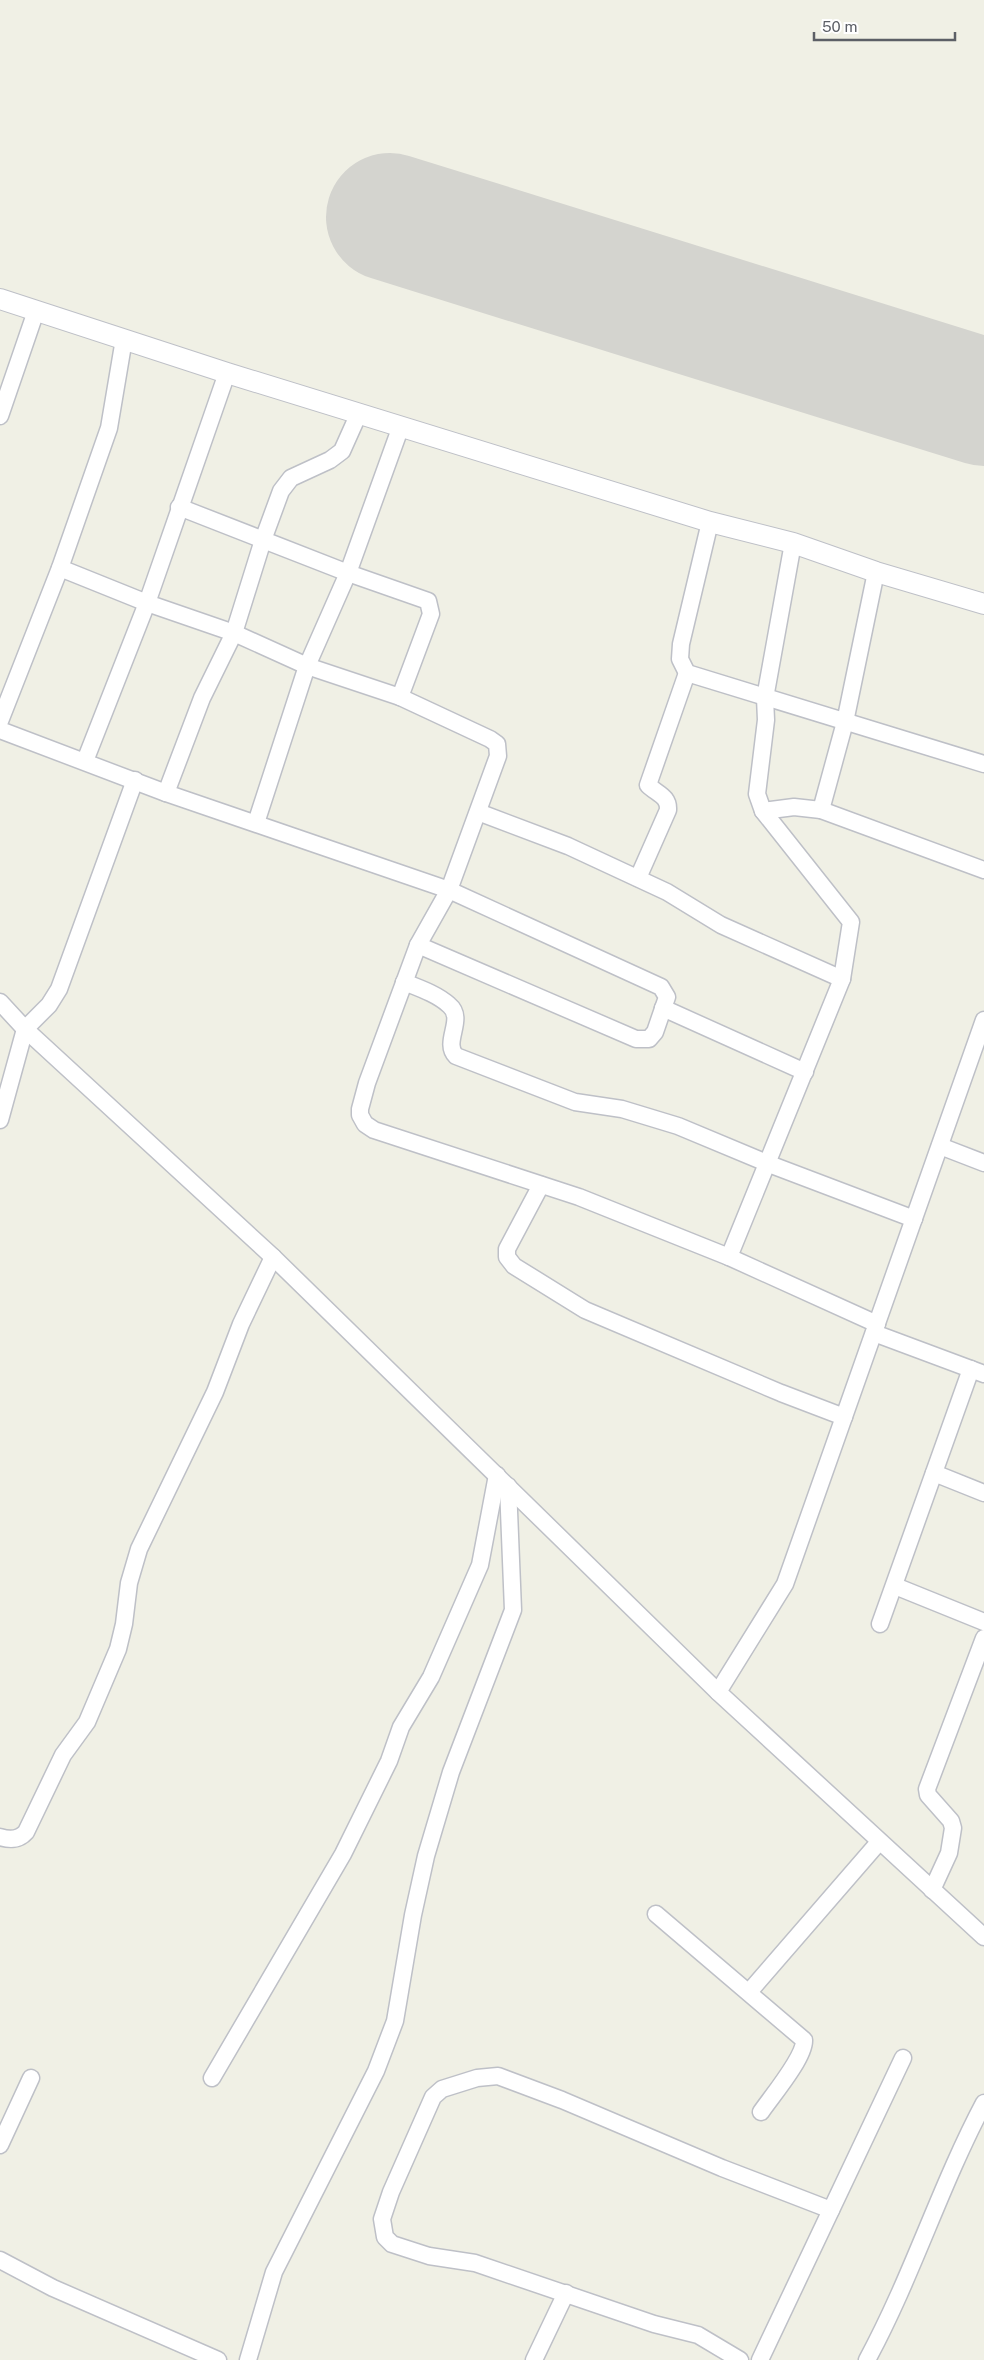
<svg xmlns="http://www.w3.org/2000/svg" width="984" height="2360" font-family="'Public Sans',sans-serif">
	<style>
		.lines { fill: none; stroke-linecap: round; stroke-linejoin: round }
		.runway { stroke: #d4d4cf; stroke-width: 128 }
		.minor-casing { stroke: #bec0c7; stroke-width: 19 }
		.tertiary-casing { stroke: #bec0c7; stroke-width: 22 }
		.minor { stroke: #fff; stroke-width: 16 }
		.tertiary { stroke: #fff; stroke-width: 20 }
	</style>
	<rect width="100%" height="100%" fill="#f0f0e5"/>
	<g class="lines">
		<path class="runway" d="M390 217 984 402"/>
		<g class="minor-casing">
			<g id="minor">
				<path d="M0 416 36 311"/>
				<path d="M179 507 348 573 428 601 431 614 400 697"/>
				<path d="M710 522 681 644 680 659 687 673 984 764"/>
				<path d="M793 543 765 698 766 720 757 794 763 811 851 922 842 979 729 1257 877 1324"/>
				<path d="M60 568 147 603 234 633 307 666 400 697 490 739 497 744 498 756 449 890 418 945 367 1083 360 1109V1115L365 1124 374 1130 579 1197 729 1257"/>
				<path d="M0 721 60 568 109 428 124 339"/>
				<path d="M0 730 166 793 449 890 661 987 667 997 655 1032 649 1039H636L418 945"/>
				<path d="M85 761 147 603 227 373"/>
				<path d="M166 793 202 698 234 633 263 540 281 491 291 478 330 460 342 451 359 413"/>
				<path d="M821 810 845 722 876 572"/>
				<path d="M763 811 794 807 821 810 984 870"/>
				<path d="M478 812 568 846 667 892 721 925 842 979"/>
				<path d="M256 823 307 666 348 573 401 426"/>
				<path d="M638 878 668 810C669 796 657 794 648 785L687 673"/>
				<path d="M404 982C419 988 437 994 449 1005 466 1019 442 1042 456 1056L575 1102 622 1109 678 1126 769 1164 914 1219"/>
				<path d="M0 1002 25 1029 273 1257 718 1692"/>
				<path d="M663 1008 805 1072"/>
				<path d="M984 1020 785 1584 718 1692 984 1937"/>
				<path d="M0 1120 25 1029 49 1005 59 989 135 780"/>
				<path d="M940 1146 984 1163"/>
				<path d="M541 1185 507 1249V1257L514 1266 585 1310 781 1393 844 1417"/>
				<path d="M874 1333 984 1374"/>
				<path d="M934 1473 984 1493"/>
				<path d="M895 1586 984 1622"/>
				<path d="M880 1624 971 1369"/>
				<path d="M0 1837C9 1840 19 1840 26 1832L63 1755 87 1722 118 1649 124 1624 129 1583 139 1549 215 1392 241 1324 273 1257"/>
				<path d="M932 1890 949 1853 953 1828 951 1821 928 1795 927 1789 984 1638"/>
				<path d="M656 1914 804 2040C805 2057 772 2096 761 2112"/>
				<path d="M749 1992 879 1842"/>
				<path d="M212 2078 343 1854 389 1761 401 1727 431 1677 480 1565 497 1475"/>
				<path d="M0 2145 31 2078"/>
				<path d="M0 2260 53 2288 218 2360"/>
				<path d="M248 2360 274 2272 376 2071 395 2021 413 1915 426 1856 451 1772 513 1610 508 1486"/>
				<path d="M534 2360 566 2293"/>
				<path d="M740 2360 698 2335 654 2324 475 2263 429 2256 392 2244 385 2237 382 2219 391 2192 433 2097 442 2089 477 2078 498 2076 562 2100 722 2168 831 2210"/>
				<path d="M760 2360 903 2058"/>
				<path d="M867 2360C912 2277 940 2186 984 2103"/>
			</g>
		</g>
		<g class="tertiary-casing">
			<path id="tertiary" d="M0 299 227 373 710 522 793 543 876 572 984 604"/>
		</g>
		<use href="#minor" class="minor"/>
		<use href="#tertiary" class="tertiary"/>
	</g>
	<path d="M814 32v8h141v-8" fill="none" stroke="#5c5f66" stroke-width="2.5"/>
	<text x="822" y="32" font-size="15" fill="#5c5f66" stroke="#ffffff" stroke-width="4" paint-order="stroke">50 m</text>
</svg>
